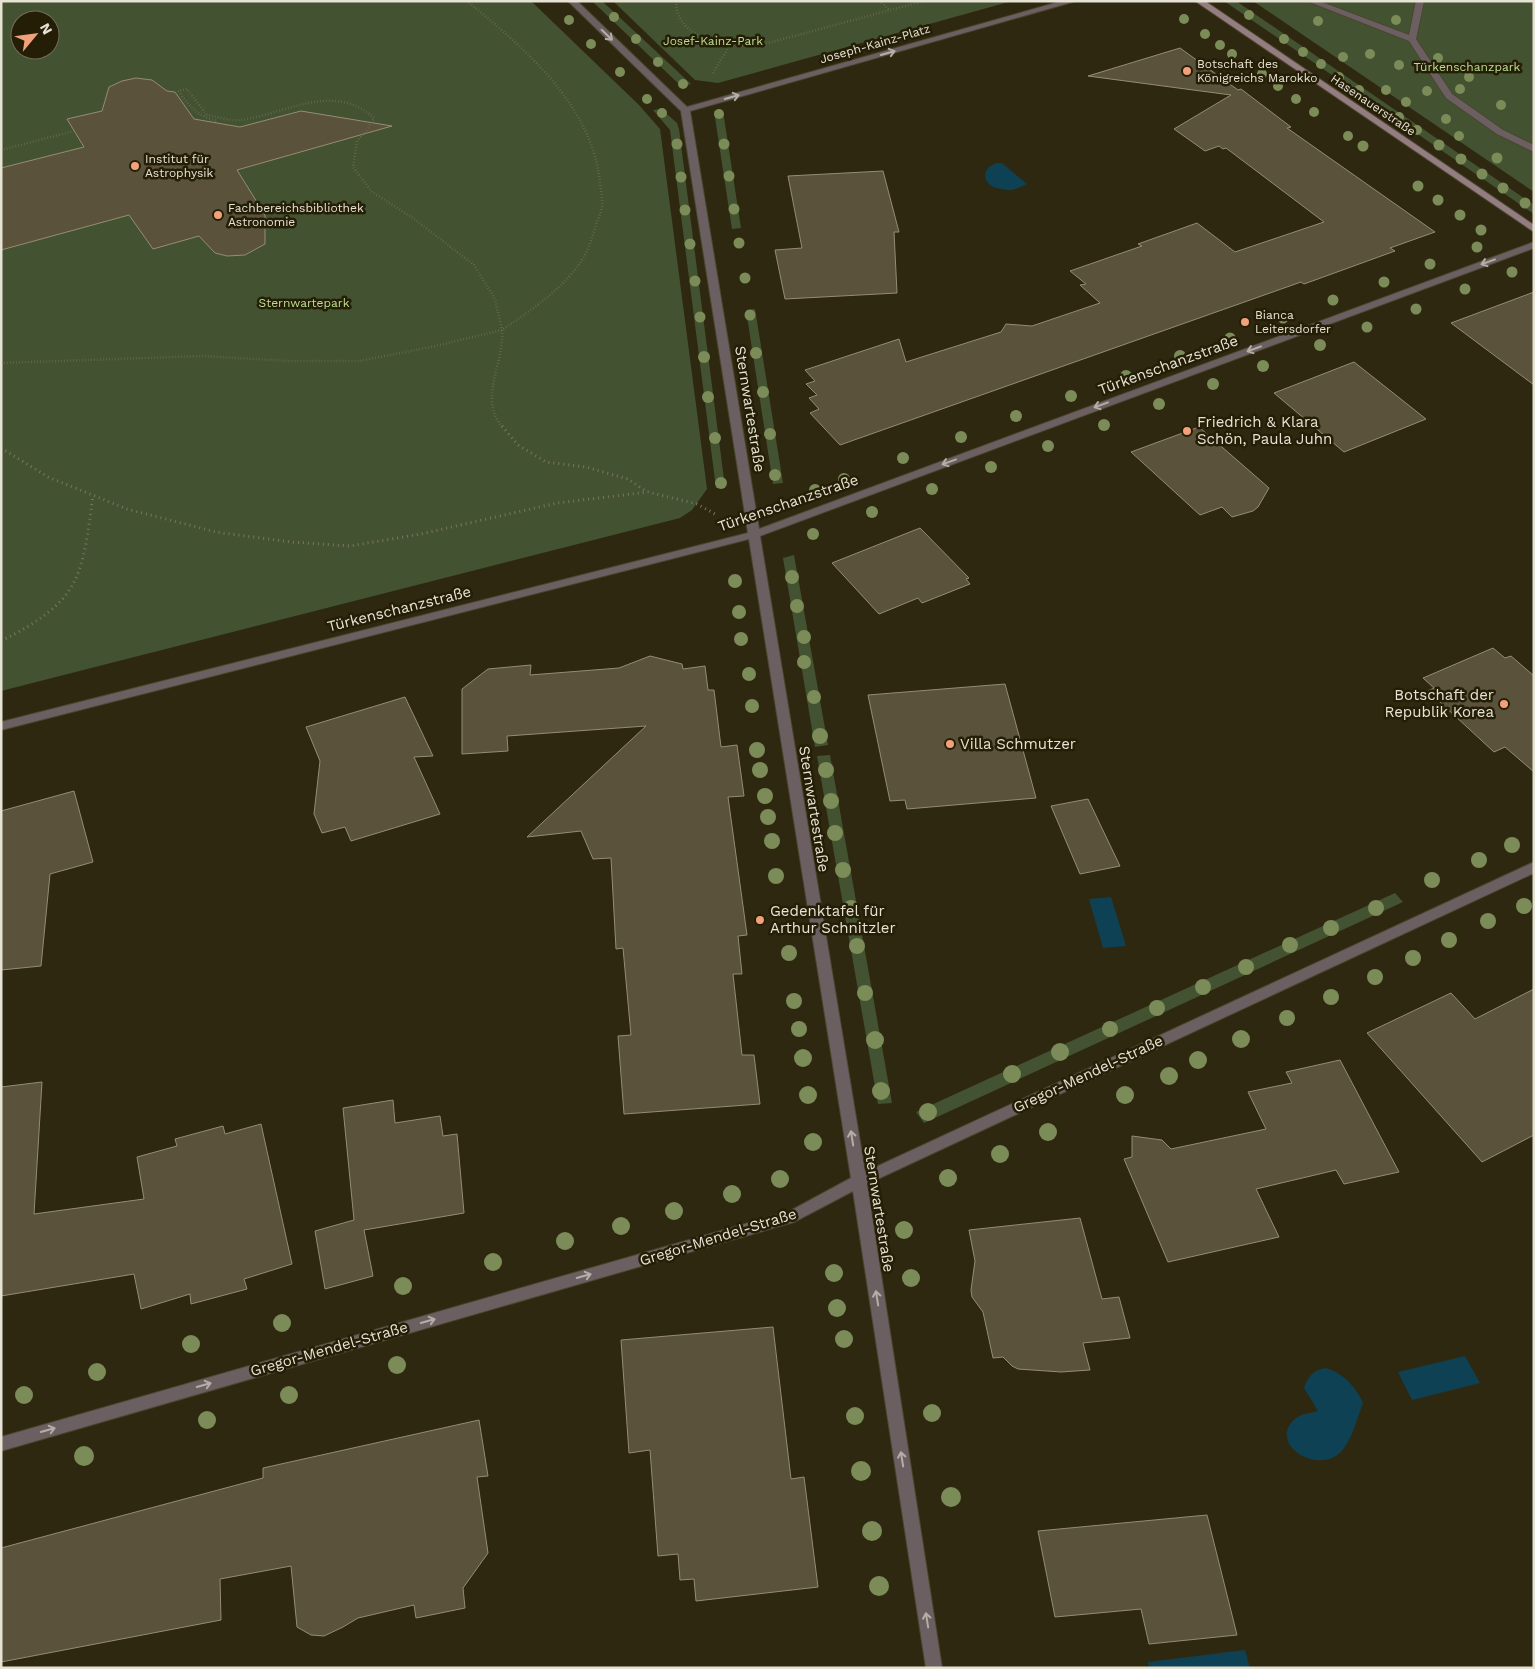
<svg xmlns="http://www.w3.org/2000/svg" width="1535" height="1669" font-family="'Work Sans',sans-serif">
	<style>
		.green { fill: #435331; fill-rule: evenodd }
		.water { fill: #0f4154 }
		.building { fill: #5a523a; stroke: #958d72 }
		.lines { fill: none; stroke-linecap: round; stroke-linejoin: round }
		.street-casing { stroke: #4c462f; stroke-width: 2 }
		.secondary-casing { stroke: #4c462f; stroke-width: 2 }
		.path-far1 { stroke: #7a7460; stroke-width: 2.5; stroke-dasharray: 0.5 2.5; stroke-linecap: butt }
		.path { stroke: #7a7460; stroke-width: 3; stroke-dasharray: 1 4; stroke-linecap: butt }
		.street { fill: #6c5f61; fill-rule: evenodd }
		.secondary { fill: #937d80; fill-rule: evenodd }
		.tree { fill: #7b8c59 }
		.oneway { stroke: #b5aea6 }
		.poi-dot { fill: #f1a27b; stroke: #251e06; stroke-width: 2 }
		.labels { text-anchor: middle; stroke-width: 5; stroke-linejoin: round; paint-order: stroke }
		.far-park-label { font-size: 12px; fill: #bade94; stroke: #251e06 }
		.far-street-label { font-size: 12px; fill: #e6e2d4; stroke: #251e06 }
		.far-poi-label { font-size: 12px; fill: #e6e2d4; stroke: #251e06; text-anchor: start }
		.street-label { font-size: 15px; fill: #e6e2d4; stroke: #251e06 }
		.poi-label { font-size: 15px; fill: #e6e2d4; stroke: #251e06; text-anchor: start }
	</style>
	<rect width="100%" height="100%" fill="#2f2810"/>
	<g class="green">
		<path d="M1 1H531L639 105 660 129 707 489 692 510 680 518 1 691ZM20 20H50V50H20Z"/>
		<path d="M592 1H602L691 84 682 87Z"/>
		<path d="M613 1H1012L718 83 695 80Z"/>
		<path d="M1224 1H1236L1534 205V214Z"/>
		<path d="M1253 1H1534V192Z"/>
		<path d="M661 109 677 123 679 129 725 487 716 488 670 130 653 110Z"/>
		<path d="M714 111H723L741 228 732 229Z"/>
		<path d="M755 309 783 483 773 484 746 310Z"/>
		<path d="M794 555 828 745 815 747 783 558Z"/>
		<path d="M830 755 892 1103 878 1104 817 756Z"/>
		<path d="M1395 893 1403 902 924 1123 916 1112Z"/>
	</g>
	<g class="water">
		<path d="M997 163H1002L1027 184C1022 186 1013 191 1008 190 1002 189 993 188 989 184 980 175 988 165 997 163Z"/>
		<path d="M1111 897 1126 946 1103 948 1089 899Z"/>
		<path d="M1465 1356 1480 1383 1412 1400 1398 1372Z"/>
		<path d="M1326 1368C1343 1373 1356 1387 1363 1403 1357 1418 1352 1440 1341 1452 1316 1476 1266 1442 1296 1418 1301 1414 1311 1413 1318 1411L1304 1388C1308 1376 1314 1370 1326 1368Z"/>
		<path d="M1245 1650 1250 1668H1149L1148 1662Z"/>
	</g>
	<g class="building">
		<path d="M1180 48 1238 90 1241 89 1291 127 1287 128 1435 232 1390 248 1395 251 1304 284 1301 282 840 445 810 413 819 409 809 398 817 395 806 384 815 381 805 370 899 339 906 362 1001 332 1006 324 1032 326 1100 303 1080 285 1086 284 1070 271 1142 246 1138 244 1197 223 1235 252 1324 222 1226 148 1223 149 1219 146 1205 151 1174 129 1231 95 1088 76Z"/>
		<path d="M136 78 152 80 167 91 175 92 194 119 240 127 301 111 392 126 237 170 265 215V244L245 255 227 256 215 253 199 236 153 249 129 215 1 250V168L84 147 67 119 102 111 109 87 122 81Z"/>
		<path d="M883 171 899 232H894L897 293 785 299 775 250 802 248 788 176Z"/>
		<path d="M1534 292V385L1451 323Z"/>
		<path d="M1354 362 1426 419 1344 452 1274 393Z"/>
		<path d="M1199 427 1269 488 1258 507 1253 511 1232 517 1222 507 1200 515 1131 452Z"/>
		<path d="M920 528 969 578 966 579 970 584 922 603 918 598 879 614 832 563Z"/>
		<path d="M1493 648 1505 658 1511 656 1534 676V772L1505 747 1494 752 1428 691 1434 688 1423 678Z"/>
		<path d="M650 656 682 664 683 669 705 666 708 690H714L721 747 737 745 744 796 728 797 747 935 738 936 742 974H733L742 1055H754L760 1104 624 1114 618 1036 631 1035 623 948 616 949 611 858 593 859 581 831 527 837 646 726 507 736 508 751 462 754V689L488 669 531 665 530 675 619 668Z"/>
		<path d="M1005 684 1036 798 907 809 905 800 890 801 868 695Z"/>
		<path d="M405 697 433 756 414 757 440 814 351 841 345 827 322 833 314 814 320 761 306 727Z"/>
		<path d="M74 791 93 862 50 874 41 966 1 970V811Z"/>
		<path d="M1088 799 1120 866 1080 874 1051 806Z"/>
		<path d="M1534 989V1135L1482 1162 1367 1033 1451 993 1475 1019Z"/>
		<path d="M1340 1060 1399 1172 1344 1184 1336 1170 1256 1189 1279 1237 1168 1262 1124 1159 1132 1157V1136L1162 1140 1171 1149 1266 1129 1248 1092 1292 1083 1286 1072Z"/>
		<path d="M42 1082 34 1214 144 1199 137 1157 177 1146 175 1139 223 1126 225 1134 261 1124 292 1264 244 1279 247 1289 191 1304 190 1294 141 1309 134 1274 1 1296V1087Z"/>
		<path d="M393 1100 395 1123 440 1116 443 1136 457 1134 464 1213 364 1230 373 1276 325 1289 315 1231 354 1220 343 1108Z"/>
		<path d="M1080 1218 1102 1299 1119 1297 1130 1338 1083 1343 1090 1370 1061 1372 1018 1369 1012 1366 1003 1357 993 1358 983 1312 972 1297 971 1290 975 1261 969 1230Z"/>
		<path d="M773 1327 791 1479 804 1477 818 1587 696 1601 694 1579 680 1580 678 1554 658 1556 650 1450 629 1453 621 1340Z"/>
		<path d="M479 1420 488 1476 477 1477 488 1553 463 1588 465 1608 416 1618 414 1605 358 1618 343 1627 324 1636 311 1635 297 1627 291 1566 220 1579 221 1620 1 1662V1548L263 1478V1468Z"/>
		<path d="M1207 1515 1237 1635 1149 1644 1141 1609 1055 1617 1038 1531Z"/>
	</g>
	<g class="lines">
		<g class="street-casing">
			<g id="street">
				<path d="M568 1H577L687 107 1062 1H1076L690 111 759 529 1534 242V248L760 536 865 1172 1534 862V873L867 1184 942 1668H926L853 1191 794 1222 1 1451V1437L790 1211 851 1178 749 539 1 730V722L748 533 681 111Z"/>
				<path d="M1307 1H1319L1409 35 1416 1H1424L1416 39 1452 94 1503 130 1534 145V152L1497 134 1446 98 1409 41Z"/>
			</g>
		</g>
		<g class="secondary-casing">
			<path id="secondary" d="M1195 1H1205L1534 225V232Z"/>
		</g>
		<g class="path-far1">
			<path d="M467 1C524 48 593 105 600 184 601 191 603 199 602 207 601 213 598 219 596 225 592 238 588 252 580 263 560 291 530 311 502 330 505 364 477 398 503 428"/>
			<path d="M676 1C676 31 705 40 730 45"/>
			<path d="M879 1 890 10"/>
			<path d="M713 73 730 45 746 46 772 42 924 1"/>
			<path d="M1 150 74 131"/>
			<path d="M1 363 203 356 289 361H359L431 347 502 330 495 299 474 265 413 218 372 192 353 167 357 141 368 129 374 118C334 81 286 114 241 120 230 121 218 117 207 115L187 89 178 91C190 107 197 116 217 121L216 123"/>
		</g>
		<g class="path">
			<path d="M502 426 518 445 546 462 586 467 628 479 647 492"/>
			<path d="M1 448 48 477 127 509 216 532 291 542 350 546 421 534 557 503 648 492 697 504 715 514"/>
			<path d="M1 641C81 601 82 578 93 495"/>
		</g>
		<use href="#street" class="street"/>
		<use href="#secondary" class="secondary"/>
	</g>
	<g class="tree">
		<circle cx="1249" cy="15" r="5"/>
		<circle cx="614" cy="17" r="5"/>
		<circle cx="1184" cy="19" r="5"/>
		<circle cx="569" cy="20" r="5"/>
		<circle cx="1396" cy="20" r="5"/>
		<circle cx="1318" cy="21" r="5"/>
		<circle cx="1205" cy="34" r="5"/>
		<circle cx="636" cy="39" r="5"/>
		<circle cx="1284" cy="39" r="5"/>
		<circle cx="591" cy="44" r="5"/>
		<circle cx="1220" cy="45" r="5"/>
		<circle cx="1303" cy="52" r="5"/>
		<circle cx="1232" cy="54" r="5"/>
		<circle cx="1370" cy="54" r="5"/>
		<circle cx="1343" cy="57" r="5"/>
		<circle cx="1438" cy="58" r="5"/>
		<circle cx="658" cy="62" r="5"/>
		<circle cx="1246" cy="64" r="5"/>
		<circle cx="1321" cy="64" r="5"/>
		<circle cx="1399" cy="65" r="5"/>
		<circle cx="620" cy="72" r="5"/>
		<circle cx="1262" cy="74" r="5"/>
		<circle cx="1339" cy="77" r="5"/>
		<circle cx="1469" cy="77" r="5"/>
		<circle cx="683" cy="84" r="5"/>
		<circle cx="1278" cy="86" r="5"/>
		<circle cx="1460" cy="89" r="5"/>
		<circle cx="1359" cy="90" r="5"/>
		<circle cx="1386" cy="90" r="5"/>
		<circle cx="1427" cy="91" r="5"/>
		<circle cx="647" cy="99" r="5"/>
		<circle cx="1296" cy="99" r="5"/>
		<circle cx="1406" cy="102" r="5"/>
		<circle cx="1501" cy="105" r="5"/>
		<circle cx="1314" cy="112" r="5"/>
		<circle cx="662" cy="113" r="5"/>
		<circle cx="719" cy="114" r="5"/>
		<circle cx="1399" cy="117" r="5"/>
		<circle cx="1446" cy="119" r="5"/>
		<circle cx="1417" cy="130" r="5"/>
		<circle cx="1348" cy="136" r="5"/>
		<circle cx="1459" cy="136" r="5"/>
		<circle cx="677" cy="144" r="5.5"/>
		<circle cx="724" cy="144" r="5.5"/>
		<circle cx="1439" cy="145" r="5.5"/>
		<circle cx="1363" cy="146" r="5.5"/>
		<circle cx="1497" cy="158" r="5.5"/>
		<circle cx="1461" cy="159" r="5.5"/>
		<circle cx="1482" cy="174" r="5.5"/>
		<circle cx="729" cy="176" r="5.5"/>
		<circle cx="681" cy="177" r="5.5"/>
		<circle cx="1418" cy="186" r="5.5"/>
		<circle cx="1503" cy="188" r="5.5"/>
		<circle cx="1438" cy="200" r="5.5"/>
		<circle cx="1525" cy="203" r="5.5"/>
		<circle cx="734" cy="209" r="5.5"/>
		<circle cx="685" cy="210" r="5.5"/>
		<circle cx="1460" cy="215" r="5.5"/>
		<circle cx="1481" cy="230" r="5.5"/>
		<circle cx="739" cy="243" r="5.5"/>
		<circle cx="690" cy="244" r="5.5"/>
		<circle cx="1477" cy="247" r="5.5"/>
		<circle cx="1430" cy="264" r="5.5"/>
		<circle cx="1512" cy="272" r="5.5"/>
		<circle cx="745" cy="278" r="5.5"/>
		<circle cx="695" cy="281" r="5.5"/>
		<circle cx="1384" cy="282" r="5.5"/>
		<circle cx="1465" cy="289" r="5.5"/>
		<circle cx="1333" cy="300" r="5.5"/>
		<circle cx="1416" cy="309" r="5.5"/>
		<circle cx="750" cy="315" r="5.5"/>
		<circle cx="700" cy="317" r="5.5"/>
		<circle cx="1283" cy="318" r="5.5"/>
		<circle cx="1367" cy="327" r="5.5"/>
		<circle cx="1230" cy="338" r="5.5"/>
		<circle cx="1320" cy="345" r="6"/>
		<circle cx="756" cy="353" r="6"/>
		<circle cx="1180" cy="356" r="6"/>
		<circle cx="704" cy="357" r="6"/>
		<circle cx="1263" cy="366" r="6"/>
		<circle cx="1126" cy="376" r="6"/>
		<circle cx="1213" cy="384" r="6"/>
		<circle cx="763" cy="392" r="6"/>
		<circle cx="1071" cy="396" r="6"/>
		<circle cx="708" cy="397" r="6"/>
		<circle cx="1159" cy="404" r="6"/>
		<circle cx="1016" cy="416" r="6"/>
		<circle cx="1104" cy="425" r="6"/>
		<circle cx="770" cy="434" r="6"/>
		<circle cx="961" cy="437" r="6"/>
		<circle cx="715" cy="438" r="6"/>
		<circle cx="1048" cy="446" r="6"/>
		<circle cx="903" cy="458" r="6"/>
		<circle cx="991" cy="467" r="6"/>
		<circle cx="775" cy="475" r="6"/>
		<circle cx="844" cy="479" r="6"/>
		<circle cx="721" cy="483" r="6"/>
		<circle cx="932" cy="489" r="6"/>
		<circle cx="815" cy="490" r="6"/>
		<circle cx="872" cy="512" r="6"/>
		<circle cx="813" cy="534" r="6"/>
		<circle cx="792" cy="577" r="7"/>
		<circle cx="735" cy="581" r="7"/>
		<circle cx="797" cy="606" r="7"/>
		<circle cx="739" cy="612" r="7"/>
		<circle cx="804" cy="637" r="7"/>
		<circle cx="741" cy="639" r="7"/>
		<circle cx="804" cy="662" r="7"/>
		<circle cx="749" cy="674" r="7"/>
		<circle cx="814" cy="697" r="7"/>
		<circle cx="752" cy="706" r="7"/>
		<circle cx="820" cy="736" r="8"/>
		<circle cx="757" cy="750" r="8"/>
		<circle cx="760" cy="770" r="8"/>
		<circle cx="826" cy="770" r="8"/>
		<circle cx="765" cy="796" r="8"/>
		<circle cx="831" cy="801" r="8"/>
		<circle cx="768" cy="817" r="8"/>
		<circle cx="835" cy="833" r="8"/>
		<circle cx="772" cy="841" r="8"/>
		<circle cx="1512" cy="845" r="8"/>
		<circle cx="1479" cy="860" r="8"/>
		<circle cx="843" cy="870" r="8"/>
		<circle cx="776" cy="876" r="8"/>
		<circle cx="1432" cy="880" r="8"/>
		<circle cx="1524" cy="906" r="8"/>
		<circle cx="851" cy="908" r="8"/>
		<circle cx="1376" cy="908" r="8"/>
		<circle cx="1488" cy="921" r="8"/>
		<circle cx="1331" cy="928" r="8"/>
		<circle cx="1449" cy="940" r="8"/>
		<circle cx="1290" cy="945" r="8"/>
		<circle cx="857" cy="946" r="8"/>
		<circle cx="789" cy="953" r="8"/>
		<circle cx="1413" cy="958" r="8"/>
		<circle cx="1246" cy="967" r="8"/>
		<circle cx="1375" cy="977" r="8"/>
		<circle cx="1203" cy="987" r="8"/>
		<circle cx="865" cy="993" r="8"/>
		<circle cx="1331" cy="997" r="8"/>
		<circle cx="794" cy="1001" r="8"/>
		<circle cx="1157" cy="1008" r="8"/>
		<circle cx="1287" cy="1018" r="8"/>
		<circle cx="799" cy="1029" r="8"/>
		<circle cx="1110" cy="1029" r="8"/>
		<circle cx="1241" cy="1039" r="9"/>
		<circle cx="875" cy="1040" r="9"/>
		<circle cx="1060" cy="1052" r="9"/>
		<circle cx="803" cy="1058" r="9"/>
		<circle cx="1198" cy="1060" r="9"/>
		<circle cx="1012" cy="1074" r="9"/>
		<circle cx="1169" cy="1076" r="9"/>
		<circle cx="881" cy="1091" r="9"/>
		<circle cx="808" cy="1095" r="9"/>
		<circle cx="1125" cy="1095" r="9"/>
		<circle cx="928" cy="1112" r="9"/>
		<circle cx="1048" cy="1132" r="9"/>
		<circle cx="813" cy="1142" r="9"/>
		<circle cx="1000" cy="1154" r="9"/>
		<circle cx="948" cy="1178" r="9"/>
		<circle cx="780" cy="1179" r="9"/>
		<circle cx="732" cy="1194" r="9"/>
		<circle cx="674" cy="1211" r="9"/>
		<circle cx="621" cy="1226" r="9"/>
		<circle cx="904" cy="1230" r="9"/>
		<circle cx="565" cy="1241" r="9"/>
		<circle cx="493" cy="1262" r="9"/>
		<circle cx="834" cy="1273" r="9"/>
		<circle cx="911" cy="1278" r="9"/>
		<circle cx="403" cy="1286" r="9"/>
		<circle cx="837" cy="1308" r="9"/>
		<circle cx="282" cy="1323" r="9"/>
		<circle cx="844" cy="1339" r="9"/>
		<circle cx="191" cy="1344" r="9"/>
		<circle cx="397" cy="1365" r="9"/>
		<circle cx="97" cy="1372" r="9"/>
		<circle cx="24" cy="1395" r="9"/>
		<circle cx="289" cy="1395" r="9"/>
		<circle cx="932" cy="1413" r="9"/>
		<circle cx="855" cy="1416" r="9"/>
		<circle cx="207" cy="1420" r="9"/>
		<circle cx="84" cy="1456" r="10"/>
		<circle cx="861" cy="1471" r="10"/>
		<circle cx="951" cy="1497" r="10"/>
		<circle cx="872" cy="1531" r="10"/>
		<circle cx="879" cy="1586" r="10"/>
	</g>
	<defs><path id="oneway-shaft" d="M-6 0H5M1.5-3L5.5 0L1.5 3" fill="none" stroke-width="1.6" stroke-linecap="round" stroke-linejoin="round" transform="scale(1.25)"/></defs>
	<g class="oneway">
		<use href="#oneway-shaft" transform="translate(607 35) rotate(44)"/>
		<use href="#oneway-shaft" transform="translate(888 53) rotate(-16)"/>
		<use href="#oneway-shaft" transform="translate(732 97) rotate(-16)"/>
		<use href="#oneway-shaft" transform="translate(1488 262) rotate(160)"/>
		<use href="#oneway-shaft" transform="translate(1254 349) rotate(160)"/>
		<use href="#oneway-shaft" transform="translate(1101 405) rotate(160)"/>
		<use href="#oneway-shaft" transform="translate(949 462) rotate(160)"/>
		<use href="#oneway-shaft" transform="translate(852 1138) rotate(-99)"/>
		<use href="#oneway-shaft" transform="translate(584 1276) rotate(-16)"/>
		<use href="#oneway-shaft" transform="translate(877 1298) rotate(-99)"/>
		<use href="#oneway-shaft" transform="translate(428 1321) rotate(-16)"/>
		<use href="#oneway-shaft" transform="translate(204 1385) rotate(-16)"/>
		<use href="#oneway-shaft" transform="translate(48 1430) rotate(-16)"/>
		<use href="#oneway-shaft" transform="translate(902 1459) rotate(-99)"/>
		<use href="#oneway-shaft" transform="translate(927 1620) rotate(-99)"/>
	</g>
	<g class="poi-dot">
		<circle cx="1187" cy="71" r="5"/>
		<circle cx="135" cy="166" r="5"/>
		<circle cx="218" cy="215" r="5"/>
		<circle cx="1245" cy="322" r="5"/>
		<circle cx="1187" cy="431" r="5"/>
		<circle cx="1504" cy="704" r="5"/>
		<circle cx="950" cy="744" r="5"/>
		<circle cx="760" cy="920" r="5"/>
	</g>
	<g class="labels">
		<g class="far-park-label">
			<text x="713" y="45">Josef-Kainz-Park</text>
			<text x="1467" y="71">Türkenschanzpark</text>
			<text x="304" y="307">Sternwartepark</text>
		</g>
		<g class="far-street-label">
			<text transform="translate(875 44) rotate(-16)" y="4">Joseph-Kainz-Platz</text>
			<text transform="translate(1373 105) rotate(34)" y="4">Hasenauerstraße</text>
		</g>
		<g class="far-poi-label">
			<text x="1197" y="68">Botschaft des<tspan x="1197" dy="14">Königreichs Marokko</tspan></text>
			<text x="145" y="163">Institut für<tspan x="145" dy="14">Astrophysik</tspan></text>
			<text x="228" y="212">Fachbereichsbibliothek<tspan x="228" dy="14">Astronomie</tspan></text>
			<text x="1255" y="319">Bianca<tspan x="1255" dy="14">Leitersdorfer</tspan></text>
		</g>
		<g class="street-label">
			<text transform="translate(1168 365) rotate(-20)" y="5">Türkenschanzstraße</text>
			<text transform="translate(750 409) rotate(81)" y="5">Sternwartestraße</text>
			<text transform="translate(788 503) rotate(-19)" y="5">Türkenschanzstraße</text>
			<text transform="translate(399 609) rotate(-14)" y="5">Türkenschanzstraße</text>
			<text transform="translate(814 809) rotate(81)" y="5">Sternwartestraße</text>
			<text transform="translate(1088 1074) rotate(-25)" y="5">Gregor-Mendel-Straße</text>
			<text transform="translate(879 1209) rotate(81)" y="5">Sternwartestraße</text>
			<text transform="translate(718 1237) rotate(-17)" y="5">Gregor-Mendel-Straße</text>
			<text transform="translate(329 1349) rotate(-16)" y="5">Gregor-Mendel-Straße</text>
		</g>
		<g class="poi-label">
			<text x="1197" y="427">Friedrich &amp; Klara<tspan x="1197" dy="17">Schön, Paula Juhn</tspan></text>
			<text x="1494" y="700" text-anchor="end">Botschaft der<tspan x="1494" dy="17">Republik Korea</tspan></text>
			<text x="960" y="749">Villa Schmutzer</text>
			<text x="770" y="916">Gedenktafel für<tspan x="770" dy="17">Arthur Schnitzler</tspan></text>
		</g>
	</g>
	<rect width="1535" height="1669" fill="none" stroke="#e6e2d4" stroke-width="5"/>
	<g transform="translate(35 35) rotate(61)"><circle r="24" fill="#251e06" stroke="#726c58"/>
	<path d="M0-4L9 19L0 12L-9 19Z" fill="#f1a27b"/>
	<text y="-8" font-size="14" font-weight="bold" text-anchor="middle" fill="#e6e2d4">N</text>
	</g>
</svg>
